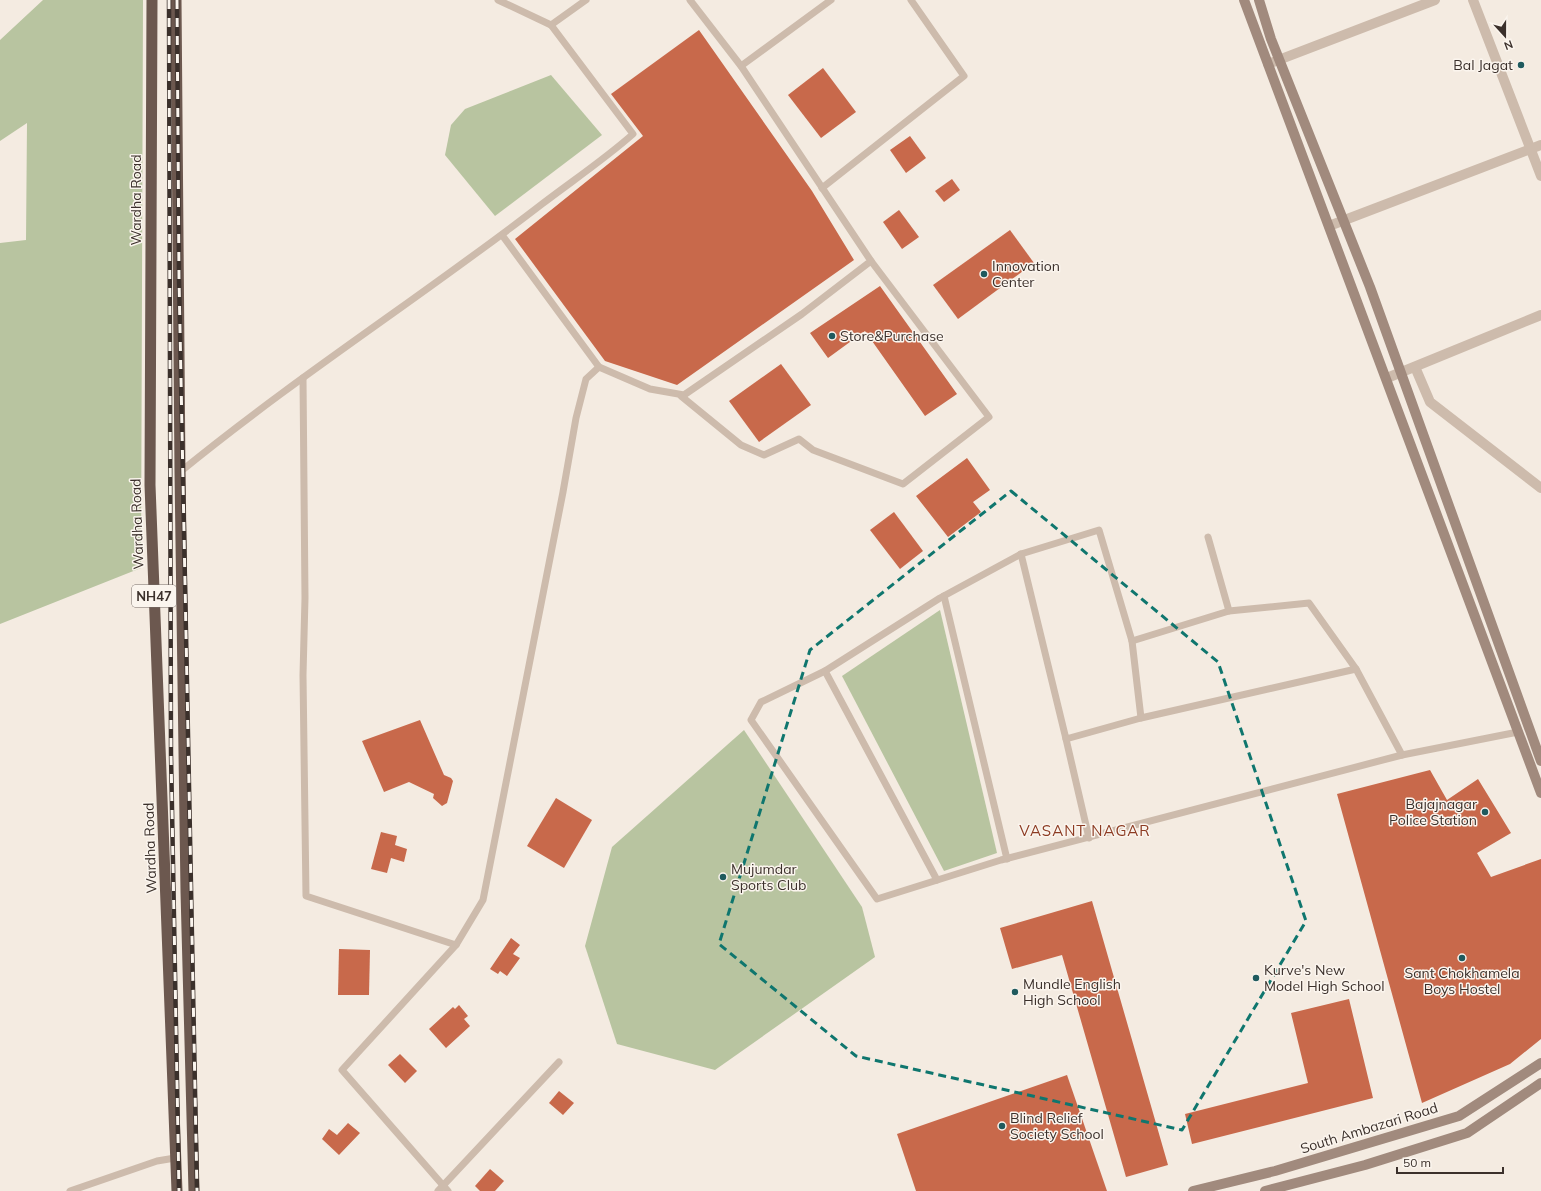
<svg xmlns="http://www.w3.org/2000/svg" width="1541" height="1191" font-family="Mulish,sans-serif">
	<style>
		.green { fill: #b8c4a0 }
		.building { fill: #c8694b }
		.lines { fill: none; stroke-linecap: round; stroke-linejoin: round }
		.service { stroke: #cdbbac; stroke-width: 7 }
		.minor { stroke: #cdbbac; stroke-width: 10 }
		.secondary { stroke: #a18a7d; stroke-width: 10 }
		.trunk { stroke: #6c584f; stroke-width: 11 }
		.rail-casing { stroke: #3b302b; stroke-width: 4.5 }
		.rail { stroke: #fbf5ee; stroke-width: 3; stroke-dasharray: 9; stroke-linecap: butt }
		.marked { fill: none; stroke: #0f766e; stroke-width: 3; stroke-dasharray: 8 5; stroke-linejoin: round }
		.poi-dot { fill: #1f5a5e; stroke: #fbf5ee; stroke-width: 1.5 }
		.labels { text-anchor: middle; stroke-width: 3; stroke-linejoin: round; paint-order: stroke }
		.shield { fill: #fbf5ee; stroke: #756b66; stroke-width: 1 }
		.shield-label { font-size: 13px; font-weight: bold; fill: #3b302b }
		.poi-label { font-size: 14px; fill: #3b302b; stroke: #fbf5ee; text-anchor: start }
		.street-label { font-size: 14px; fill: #3b302b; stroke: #fbf5ee }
		.neighbourhood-label { font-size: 15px; letter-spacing: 1px; fill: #8c3b22; stroke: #fbf5ee }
	</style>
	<rect width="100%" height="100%" fill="#f4ebe1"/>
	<g class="green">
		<path d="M43 0H143L141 568 0 624V243L26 240 27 123 0 141V40Z"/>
		<path d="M551 75 602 135 495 216 445 155 451 125 465 109Z"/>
		<path d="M940 610 997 853 944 871 842 676Z"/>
		<path d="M744 730 862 907 875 957 715 1070 617 1044 585 946 612 847Z"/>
	</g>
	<g class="building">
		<path d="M699 30 812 191 854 260 677 385 605 361 515 239 643 136 611 94Z"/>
		<path d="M823 68 856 112 821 138 788 95Z"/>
		<path d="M910 136 926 158 906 173 890 150Z"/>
		<path d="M952 179 960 190 944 202 935 191Z"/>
		<path d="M899 210 919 237 902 249 883 222Z"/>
		<path d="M1010 230 1034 263 958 319 933 285Z"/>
		<path d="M880 286 957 394 925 416 865 331 828 358 810 333Z"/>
		<path d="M781 364 811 405 759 442 729 401Z"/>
		<path d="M967 458 990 490 973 502 981 512 948 537 916 496Z"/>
		<path d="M894 512 923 551 900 569 870 530Z"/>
		<path d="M420 720 444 775 451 778 453 781 447 803 442 806 433 798 434 794 409 782 384 792 362 741Z"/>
		<path d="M1430 770 1447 800 1478 779 1511 833 1477 853 1491 877 1541 859V1039L1510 1064 1422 1103 1337 794Z"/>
		<path d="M556 798 592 820 564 868 527 846Z"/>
		<path d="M381 832 397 836 395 845 407 849 404 862 391 858 387 873 371 869Z"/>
		<path d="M1092 901 1168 1165 1126 1177 1062 955 1012 969 1000 928Z"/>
		<path d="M511 938 520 945 513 954 520 958 507 976 500 971 498 974 490 969Z"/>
		<path d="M339 949 370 950 369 995H338Z"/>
		<path d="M1349 999 1373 1098 1192 1144 1185 1114 1308 1083 1291 1013Z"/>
		<path d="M459 1005 468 1016 464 1019 470 1026 446 1048 429 1029 453 1007 455 1009Z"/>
		<path d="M400 1054 417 1071 405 1083 388 1065Z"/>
		<path d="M1067 1075 1107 1191H916L897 1134Z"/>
		<path d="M559 1091 574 1103 563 1115 549 1103Z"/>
		<path d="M348 1123 360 1133 339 1155 322 1139 329 1129 337 1135Z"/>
		<path d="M490 1169 504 1181 495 1191H480L475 1186Z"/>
	</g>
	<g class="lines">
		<g class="service">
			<path d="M498 0 551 25"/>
			<path d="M741 66 831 0"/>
			<path d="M822 188 964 76 911 0"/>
			<path d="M502 235 599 367"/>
			<path d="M303 378 305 598 303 675 306 896 456 945 483 900 563 492 576 418 586 379 599 367 650 389 684 395 802 314 871 261 741 66 690 0"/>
			<path d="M681 396 741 445 764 455 799 439 813 450 903 484 989 417 871 261"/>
			<path d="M180 472C296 377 423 296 542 204 572 181 605 159 633 134L551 25 586 0"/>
			<path d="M1208 537 1229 611 1309 603 1356 669 1402 755 1518 732"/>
			<path d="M1021 554 1066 739 1141 718"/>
			<path d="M944 596 1007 859"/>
			<path d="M1229 611 1132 641 1099 530 1021 554 940 598 825 671 761 702 751 720 877 899 1001 860 1402 755"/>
			<path d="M1132 641 1141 718 1356 669"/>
			<path d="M825 671 937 880"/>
			<path d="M1066 739 1089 838"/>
			<path d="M70 1191 157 1161 175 1158"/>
			<path d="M438 1191 559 1062"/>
			<path d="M448 1191 342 1070 456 945"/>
		</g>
		<g class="minor">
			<path d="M1473 0 1541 176"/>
			<path d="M1268 64 1435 0"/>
			<path d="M1329 226 1541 145"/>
			<path d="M1415 367 1430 402 1541 488"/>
			<path d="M1387 378 1541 315"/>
		</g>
		<g class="secondary">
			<path d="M1244 0 1541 793"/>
			<path d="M1259 0 1271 39 1370 287 1541 761"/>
			<path d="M1193 1191 1275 1171 1459 1116 1541 1063"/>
			<path d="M1265 1191 1365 1165 1467 1133 1541 1083"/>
		</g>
		<g class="trunk">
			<path d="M152 0 150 485 177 1191"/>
			<path d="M176 0 180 472 186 892 194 1191"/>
		</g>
		<g class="rail-casing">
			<g id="rail">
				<path d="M169 0 171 754 179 1191"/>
				<path d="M177 0 179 278 197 1191"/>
			</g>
		</g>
		<use href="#rail" class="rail"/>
	</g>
	<path class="marked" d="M1011 491 1218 662 1306 921 1182 1130 856 1056 719 944 810 650Z"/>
	<g class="poi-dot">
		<circle cx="1521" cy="65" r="4"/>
		<circle cx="984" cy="274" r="4"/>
		<circle cx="832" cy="336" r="4"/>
		<circle cx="1485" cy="812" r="4"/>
		<circle cx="723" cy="877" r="4"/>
		<circle cx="1462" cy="958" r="4"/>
		<circle cx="1256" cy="978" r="4"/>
		<circle cx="1015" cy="992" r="4"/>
		<circle cx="1002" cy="1126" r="4"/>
	</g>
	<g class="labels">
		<rect class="shield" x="132" y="585" width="44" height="22" rx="3"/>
		<g class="shield-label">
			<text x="154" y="601">NH47</text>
		</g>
		<g class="poi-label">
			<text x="1513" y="70" text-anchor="end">Bal Jagat</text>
			<text x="992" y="271">Innovation<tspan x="992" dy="16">Center</tspan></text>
			<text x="840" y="341">Store&amp;Purchase</text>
			<text x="1477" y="809" text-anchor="end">Bajajnagar<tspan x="1477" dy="16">Police Station</tspan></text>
			<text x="731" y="874">Mujumdar<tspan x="731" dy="16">Sports Club</tspan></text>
			<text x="1264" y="975">Kurve's New<tspan x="1264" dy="16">Model High School</tspan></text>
			<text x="1462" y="978" text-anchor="middle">Sant Chokhamela<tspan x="1462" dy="16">Boys Hostel</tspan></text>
			<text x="1023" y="989">Mundle English<tspan x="1023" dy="16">High School</tspan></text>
			<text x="1010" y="1123">Blind Relief<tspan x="1010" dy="16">Society School</tspan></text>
		</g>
		<g class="street-label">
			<text transform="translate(136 200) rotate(-90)" y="5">Wardha Road</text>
			<text transform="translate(137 524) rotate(-92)" y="5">Wardha Road</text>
			<text transform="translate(150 848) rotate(-92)" y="5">Wardha Road</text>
			<text transform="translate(1369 1128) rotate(-17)" y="5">South Ambazari Road</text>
		</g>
		<g class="neighbourhood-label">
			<text x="1085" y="836">VASANT NAGAR</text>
		</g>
	</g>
	<g transform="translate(1505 36) rotate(159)" stroke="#fbf5ee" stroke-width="3" paint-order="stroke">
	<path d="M0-3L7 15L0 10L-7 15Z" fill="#3b302b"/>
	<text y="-6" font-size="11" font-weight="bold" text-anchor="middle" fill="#3b302b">N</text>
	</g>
	<path d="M1397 1167v6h106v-6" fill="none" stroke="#3b302b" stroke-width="2"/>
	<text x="1403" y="1167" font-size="12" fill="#3b302b" stroke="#fbf5ee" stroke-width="3" paint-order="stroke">50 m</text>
</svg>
